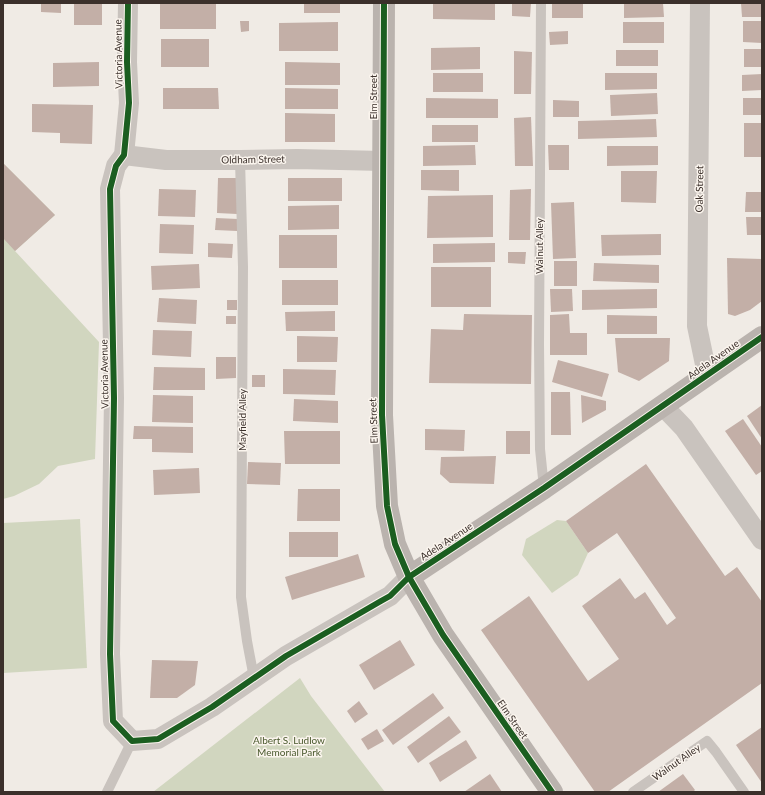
<svg xmlns="http://www.w3.org/2000/svg" width="765" height="795" font-family="Lato,sans-serif">
	<style>
		.green { fill: #d1d6bf }
		.building { fill: #c3afa7 }
		.lines { fill: none; stroke-linecap: round; stroke-linejoin: round }
		.lane { stroke: #c9c3be; stroke-width: 10 }
		.street { stroke: #c9c3be; stroke-width: 20 }
		.secondary { stroke: #bab3ae; stroke-width: 22 }
		.cycleway-casing { stroke: #fbf5ee; stroke-width: 8 }
		.cycleway { stroke: #1b5e20; stroke-width: 6 }
		.labels { text-anchor: middle; stroke-width: 3; stroke-linejoin: round; paint-order: stroke }
		.street-label { font-size: 10px; fill: #3b302b; stroke: #fbf5ee }
		.park-label { font-size: 10px; fill: #4a5a2e; stroke: #fbf5ee }
	</style>
	<rect width="100%" height="100%" fill="#f0ebe5"/>
	<g class="green">
		<path d="M3 163 55 215 15 251 99 342 95 459 58 466 39 484 14 496 3 499Z"/>
		<path d="M80 519 87 668 3 673V523Z"/>
		<path d="M557 520 566 521 588 553 578 575 552 593 522 555 526 539Z"/>
		<path d="M300 678 311 696 385 792H153Z"/>
	</g>
	<g class="building">
		<path d="M41 3H61V13L41 12Z"/>
		<rect x="74" y="3" width="28" height="22"/>
		<rect x="160" y="3" width="56" height="26"/>
		<rect x="304" y="3" width="36" height="10"/>
		<path d="M433 3H495V20L433 19Z"/>
		<path d="M512 3H531L530 17 512 16Z"/>
		<rect x="552" y="3" width="31" height="15"/>
		<path d="M624 3H663L664 17 624 18Z"/>
		<path d="M741 3H762V17H742Z"/>
		<path d="M240 21H249V31L241 32Z"/>
		<path d="M743 21H762V43L743 42Z"/>
		<path d="M338 22V51H279V23Z"/>
		<rect x="623" y="22" width="41" height="21"/>
		<path d="M568 31V44L550 45 549 32Z"/>
		<rect x="161" y="39" width="48" height="28"/>
		<path d="M480 47V69L431 70V48Z"/>
		<rect x="744" y="49" width="18" height="18"/>
		<rect x="616" y="50" width="42" height="16"/>
		<path d="M514 51 532 52 531 94H514Z"/>
		<path d="M99 62V86L53 87V63Z"/>
		<path d="M285 62 340 63V85H285Z"/>
		<rect x="433" y="73" width="50" height="19"/>
		<path d="M605 73H657V89L605 90Z"/>
		<path d="M762 74V90L742 91V75Z"/>
		<path d="M163 88H218L219 109H163Z"/>
		<path d="M285 88 338 89V109H285Z"/>
		<path d="M657 93 658 114 611 116 610 95Z"/>
		<path d="M426 98 498 99V118H426Z"/>
		<rect x="743" y="98" width="19" height="17"/>
		<path d="M553 100 579 101V117H553Z"/>
		<path d="M32 104 93 105 92 144 60 143V133L32 132Z"/>
		<path d="M285 113 335 114V142H285Z"/>
		<path d="M531 117 533 166H515L514 118Z"/>
		<path d="M656 119 657 137 578 139V121Z"/>
		<rect x="744" y="123" width="18" height="34"/>
		<rect x="432" y="125" width="46" height="17"/>
		<path d="M475 145 476 165 423 166V146Z"/>
		<path d="M548 145H569V170H549Z"/>
		<path d="M607 146H658V165L607 166Z"/>
		<path d="M3 163 55 215 15 251 3 238Z"/>
		<path d="M421 170H459V191L421 190Z"/>
		<path d="M621 171H657L656 203 621 202Z"/>
		<path d="M218 178H238L237 214 217 213Z"/>
		<rect x="288" y="178" width="54" height="23"/>
		<path d="M159 189 196 190 195 217 158 216Z"/>
		<path d="M531 189 530 240H509L510 190Z"/>
		<path d="M746 192H762V212H745Z"/>
		<path d="M493 195V237L427 238 428 196Z"/>
		<path d="M574 202 576 258 553 259 551 203Z"/>
		<path d="M339 205V229L288 230V206Z"/>
		<path d="M746 217H762V235H747Z"/>
		<path d="M216 218 238 219 237 231 215 230Z"/>
		<path d="M160 224 194 225 193 254 159 253Z"/>
		<path d="M661 234V255L602 256 601 235Z"/>
		<rect x="279" y="235" width="58" height="33"/>
		<path d="M208 243 233 244 232 258 208 257Z"/>
		<path d="M495 243V262L433 263V244Z"/>
		<path d="M508 252H526L525 264 508 263Z"/>
		<path d="M727 258 762 259V301L750 310 735 316 728 314Z"/>
		<rect x="554" y="261" width="23" height="25"/>
		<path d="M594 263 659 265V283L593 281Z"/>
		<path d="M199 264 200 288 152 290 151 266Z"/>
		<rect x="431" y="267" width="60" height="40"/>
		<rect x="282" y="280" width="56" height="25"/>
		<path d="M550 289H572L573 311 551 312Z"/>
		<path d="M657 289V308L582 310V290Z"/>
		<path d="M159 298 197 300 196 324 157 322Z"/>
		<rect x="227" y="300" width="10" height="10"/>
		<path d="M335 311V331H286L285 312Z"/>
		<path d="M464 314 532 315 531 384 429 383 431 329 463 330Z"/>
		<path d="M569 314 570 333H587V355H550V315Z"/>
		<path d="M607 315 657 316V334H607Z"/>
		<rect x="226" y="316" width="10" height="8"/>
		<path d="M153 330 192 331 191 357 152 355Z"/>
		<path d="M297 336 338 337 337 362H297Z"/>
		<path d="M615 338H670L669 361 639 381 618 372Z"/>
		<path d="M216 357H236V378L216 379Z"/>
		<path d="M558 360 609 374 602 397 552 382Z"/>
		<path d="M154 367 205 368V390H153Z"/>
		<path d="M283 369 336 370 335 395 283 394Z"/>
		<rect x="252" y="375" width="13" height="12"/>
		<path d="M551 392H570L571 435H551Z"/>
		<path d="M153 395 193 396V423L152 422Z"/>
		<path d="M581 395 606 401V410L582 423Z"/>
		<path d="M294 399 338 401V423L293 421Z"/>
		<path d="M762 405V439L747 416Z"/>
		<path d="M743 419 762 447V471L756 475 725 431Z"/>
		<path d="M134 426 193 427V453L152 452V439H133Z"/>
		<path d="M425 429 465 430 464 451 425 450Z"/>
		<path d="M284 431H340V464H285Z"/>
		<rect x="506" y="431" width="24" height="23"/>
		<path d="M496 456 494 484 450 483 440 474 441 457Z"/>
		<path d="M248 462 281 463 280 485 247 484Z"/>
		<path d="M646 464 725 576 737 567 762 602V683L608 792H595L481 630 529 596 588 681 619 659 582 606 620 578 635 599 645 592 667 625 676 618 617 533 588 553 566 521Z"/>
		<path d="M199 468 200 493 154 495 153 470Z"/>
		<path d="M298 489H340V521H297Z"/>
		<rect x="289" y="532" width="49" height="25"/>
		<path d="M358 554 365 577 292 600 285 577Z"/>
		<path d="M400 640 415 665 374 690 359 665Z"/>
		<path d="M152 660 198 661 195 685 177 698H150Z"/>
		<path d="M433 693 444 708 393 745 382 730Z"/>
		<path d="M359 701 368 714 355 723 347 711Z"/>
		<path d="M449 716 461 732 418 763 407 747Z"/>
		<path d="M762 727V783L736 745Z"/>
		<path d="M377 729 384 741 368 750 361 739Z"/>
		<path d="M466 740 477 758 440 782 429 763Z"/>
		<path d="M490 774 502 792H464Z"/>
		<path d="M683 774 695 790 693 792H658Z"/>
	</g>
	<g class="lines">
		<g class="lane">
			<path d="M541 3 539 344 540 449 544 488"/>
			<path d="M240 160 243 267 241 597 247 641 254 678"/>
			<path d="M107 792 132 741"/>
			<path d="M633 792 707 741 716 752 744 792"/>
		</g>
		<g class="street">
			<path d="M128 3 127 62 129 103 124 155 116 166 110 189 114 398 110 654 113 721 132 741 158 739 212 707 286 656 381 601 390 596 409 577"/>
			<path d="M700 3 697 326 707 374"/>
			<path d="M124 155 166 160H240L297 159 383 161"/>
			<path d="M663 406 684 428 762 540"/>
		</g>
		<g class="secondary">
			<path d="M384 3 382 415 387 506 395 544 409 577 443 635 552 792"/>
			<path d="M409 577 544 488 762 337"/>
		</g>
		<g class="cycleway-casing">
			<g id="cycleway">
				<path d="M128 3 127 62 129 103 124 155 116 166 110 189 114 398 110 654 113 721 132 741 158 739 212 707 286 656 381 601 390 596 409 577 544 488 762 337"/>
				<path d="M384 3 382 415 387 506 395 544 409 577 443 635 552 792"/>
			</g>
		</g>
		<use href="#cycleway" class="cycleway"/>
	</g>
	<g class="labels">
		<g class="street-label">
			<text transform="translate(118 54) rotate(-91)" y="4">Victoria Avenue</text>
			<text transform="translate(373 97) rotate(-90)" y="4">Elm Street</text>
			<text transform="translate(253 159) rotate(-1)" y="4">Oldham Street</text>
			<text transform="translate(699 189) rotate(-89)" y="4">Oak Street</text>
			<text transform="translate(539 246) rotate(-90)" y="4">Walnut Alley</text>
			<text transform="translate(713 359) rotate(-35)" y="4">Adela Avenue</text>
			<text transform="translate(104 374) rotate(-91)" y="4">Victoria Avenue</text>
			<text transform="translate(242 420) rotate(-90)" y="4">Mayfield Alley</text>
			<text transform="translate(373 421) rotate(-92)" y="4">Elm Street</text>
			<text transform="translate(446 541) rotate(-33)" y="4">Adela Avenue</text>
			<text transform="translate(513 719) rotate(55)" y="4">Elm Street</text>
			<text transform="translate(676 762) rotate(-35)" y="4">Walnut Alley</text>
		</g>
		<g class="park-label">
			<text x="289" y="744">Albert S. Ludlow<tspan x="289" dy="12">Memorial Park</tspan></text>
		</g>
	</g>
	<rect width="765" height="795" fill="none" stroke="#3b302b" stroke-width="8"/>
</svg>
